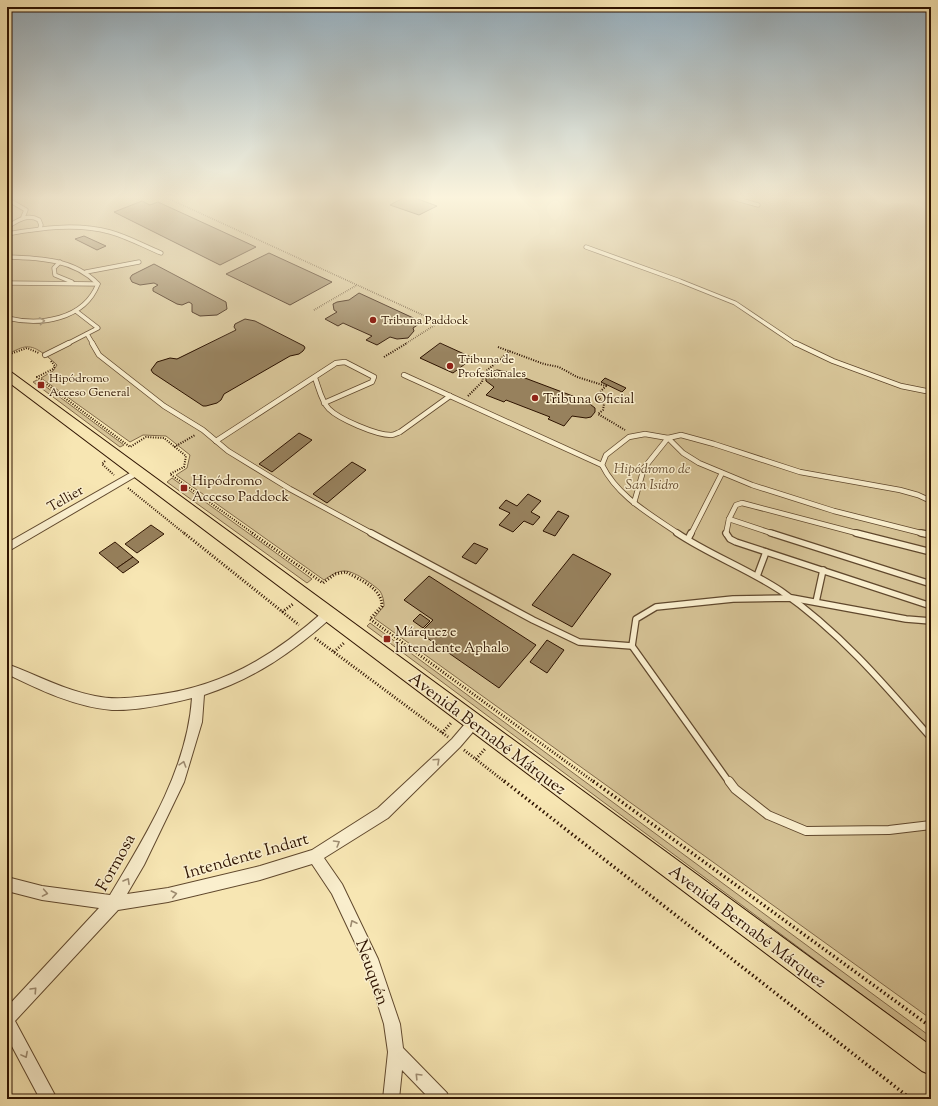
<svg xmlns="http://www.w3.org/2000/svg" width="938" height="1106" font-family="'Sorts Mill Goudy',serif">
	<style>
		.green { fill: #d5c295; stroke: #826a4a }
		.building { fill: #97815d; stroke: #2e1300 }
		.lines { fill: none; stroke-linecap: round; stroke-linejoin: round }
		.lane-far3-casing { stroke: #60482d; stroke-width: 5 }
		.lane-far2-casing { stroke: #60482d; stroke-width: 6 }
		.lane-far1-casing { stroke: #60482d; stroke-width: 8 }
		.lane-casing { stroke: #60482d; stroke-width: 10 }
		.street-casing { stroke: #60482d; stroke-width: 2 }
		.primary-casing { stroke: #2e1300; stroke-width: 2 }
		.path-far3 { stroke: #2e1300; stroke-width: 1.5; stroke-dasharray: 0.5 1.5; stroke-linecap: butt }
		.path-far2 { stroke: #2e1300; stroke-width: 2; stroke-dasharray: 1 1.5; stroke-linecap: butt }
		.path-far1 { stroke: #2e1300; stroke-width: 3; stroke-dasharray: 1 2; stroke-linecap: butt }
		.path { stroke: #2e1300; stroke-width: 3.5; stroke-dasharray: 1.5 3; stroke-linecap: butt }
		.lane-far3 { stroke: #faefce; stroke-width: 3.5 }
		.lane-far2 { stroke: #faefce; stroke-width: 4.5 }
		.lane-far1 { stroke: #faefce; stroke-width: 5.5 }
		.lane { stroke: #faefce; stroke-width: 8 }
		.street { fill: #faefce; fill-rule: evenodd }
		.primary { fill: #f7e6b3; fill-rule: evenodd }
		.oneway { stroke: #9e8c71 }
		.poi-dot { fill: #8f2418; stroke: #faefce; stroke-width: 1.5 }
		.labels { text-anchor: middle; stroke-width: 3; stroke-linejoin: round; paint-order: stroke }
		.far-poi-label { font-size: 12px; fill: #2e1300; stroke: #faefce; text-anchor: start }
		.poi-label { font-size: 14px; fill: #2e1300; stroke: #faefce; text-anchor: start }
		.park-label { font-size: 14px; font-style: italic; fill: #685034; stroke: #faefce }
		.street-label { font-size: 14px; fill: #2e1300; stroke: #faefce }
		.near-street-label { font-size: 17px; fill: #2e1300; stroke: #faefce }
	</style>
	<rect width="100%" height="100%" fill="#f7e6b3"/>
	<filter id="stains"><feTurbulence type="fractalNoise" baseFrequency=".005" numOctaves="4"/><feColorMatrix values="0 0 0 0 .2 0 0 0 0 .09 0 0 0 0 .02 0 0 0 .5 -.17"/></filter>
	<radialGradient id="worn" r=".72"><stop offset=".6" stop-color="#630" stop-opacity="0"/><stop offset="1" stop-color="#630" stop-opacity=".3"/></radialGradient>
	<g class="green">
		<path d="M7 198H931V1019L374 618 384 606C384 601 383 596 380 591 374 585 353 570 344 571 337 571 330 576 324 580L176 475 187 468 190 455 166 436 143 435 130 442 41 378 53 371 57 365C53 361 49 358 44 354 29 343 24 346 8 354L7 353Z"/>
		<path d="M37 380 124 445 120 447 33 382Z"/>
		<path d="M172 478 312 579 307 583 167 482Z"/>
		<path d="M370 623 931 1037V1046L367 626Z"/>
	</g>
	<g class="building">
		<path d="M403 198H415L437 206 419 215 390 205Z"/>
		<path d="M142 201 150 205 158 202 256 247 220 265 114 212Z"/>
		<path d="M84 236 106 246 97 250 75 239Z"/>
		<path d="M269 253 332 282 290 305 226 274Z"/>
		<path d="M154 264 226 302 227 309 217 315 200 316 192 312V304L189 302 182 305 177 304 153 291V288L158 285 154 283 140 285 132 282 130 278 132 275Z"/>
		<path d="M359 293 422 322 413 328 414 331 408 338 397 339 390 337 377 345 366 340 372 336 343 323 338 326 325 319 337 312 334 310 333 304 337 302 349 300Z"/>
		<path d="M245 319 255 321 304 346 305 348 303 351 299 354 290 356 224 394 221 400 217 403 206 406H203L153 373 151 370 157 362 170 358 177 359 236 330 234 327 235 324Z"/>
		<path d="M440 343 473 358 453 373 420 358Z"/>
		<path d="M497 370 509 372 586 401 595 408V412L591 417 586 418 572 416 564 426 548 419 550 417 506 400 504 402 486 395 494 387 486 381V377L491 372Z"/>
		<path d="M605 378 626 388 622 392 601 382Z"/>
		<path d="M299 433 312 440 272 472 259 464Z"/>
		<path d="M352 462 366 470 327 503 313 494Z"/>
		<path d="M528 494 541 501 531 512 540 517 533 525 524 521 513 532 499 525 510 513 499 508 506 500 517 506Z"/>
		<path d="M558 511 569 516 555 536 543 531Z"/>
		<path d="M151 525 164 534 137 553 125 544Z"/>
		<path d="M115 542 133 557 117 568 99 553Z"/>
		<path d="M474 543 488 549 476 564 462 557Z"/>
		<path d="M573 554 611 574 572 627 532 605Z"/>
		<path d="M133 557 139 562 123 573 117 568Z"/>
		<path d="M429 576 536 645 499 688 420 633 433 620 404 600Z"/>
		<path d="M420 614 430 621 423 628 413 621Z"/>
		<path d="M547 640 564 650 547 673 530 662Z"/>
	</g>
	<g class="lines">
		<g class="lane-far3-casing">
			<g id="lane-far3">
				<path d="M733 198 758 205"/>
				<path d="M7 199 26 210 23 217"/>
				<path d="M7 227C17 221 27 213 39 220L41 225 40 228"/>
				<path d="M7 234C41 228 76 223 110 232 128 237 144 246 161 253"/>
				<path d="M586 247 680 281 735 303 796 344"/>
				<path d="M7 257C40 258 74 259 98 284 84 320 40 326 7 318"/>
				<path d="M60 262 54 268 55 275 72 282"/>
				<path d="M86 272 139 262"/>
				<path d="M7 283 98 284"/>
				<path d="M87 334 93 344"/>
				<path d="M67 344 98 328 76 311"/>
			</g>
		</g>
		<g class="lane-far2-casing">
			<g id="lane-far2">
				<path d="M92 343 99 355 164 406 203 430 228 451 290 489 373 534"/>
				<path d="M795 343 833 361 901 386 931 392"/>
				<path d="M45 355 69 343"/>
				<path d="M404 375 602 465"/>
				<path d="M315 378C319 388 321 401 329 409 339 419 376 435 391 435 394 435 397 433 400 432L450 396"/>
				<path d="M216 441 336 363 345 362 374 377 372 382 324 403"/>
				<path d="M634 503 644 468 668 438 681 435 714 444 800 472 900 490 918 495 931 501"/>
				<path d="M729 519 774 534"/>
				<path d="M679 534C650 514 618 497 602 465L606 455 629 437 645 434 668 438 683 453 699 463 752 485 834 511 925 534"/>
				<path d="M691 534 722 473"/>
				<path d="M726 534 729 519 736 505 742 503 860 534"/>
			</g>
		</g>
		<g class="lane-far1-casing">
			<g id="lane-far1">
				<path d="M371 533 533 620 579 642 632 646"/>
				<path d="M677 533C710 555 748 569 781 591 839 631 885 685 931 738"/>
				<path d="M726 533 730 539 736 542 931 606"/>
				<path d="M771 533 931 584"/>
				<path d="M856 533 931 552"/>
				<path d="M921 533 931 535"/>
				<path d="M688 539 691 533"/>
				<path d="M757 576 766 552"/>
				<path d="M816 602 823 570"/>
				<path d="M729 782 632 646 636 619 656 607 733 599 792 598 906 619 931 621"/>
			</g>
		</g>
		<g class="lane-casing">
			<path id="lane" d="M729 781 735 789 768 815 806 831 889 830 931 825"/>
		</g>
		<g class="street-casing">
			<g id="street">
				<path d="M137 469 142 472 140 474 7 552V543Z"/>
				<path d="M328 610 332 611 333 614 332 617C293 652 254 679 204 695L202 722 184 782 144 865 127 894 168 888 260 866 312 850 378 808 452 739 470 718 474 716 478 718 480 722 478 726 460 747 388 818 324 858 342 884 378 959 400 1024 403 1048 447 1093 449 1099H430L402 1070 399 1099H383L388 1052 384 1024 366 966 332 894 312 864 260 880 168 902 118 910 15 1021 57 1099H40L7 1037V1007L99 908 42 900 7 891V877L42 886 110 895C146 835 187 770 192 698 168 704 137 711 112 710 75 707 40 690 7 674V664C37 675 64 690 95 696 113 700 129 698 147 696 219 689 271 658 324 611Z"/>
			</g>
		</g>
		<g class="primary-casing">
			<path id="primary" d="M7 371 11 372 931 1046V1075L922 1071 7 381Z"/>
		</g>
		<g class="path-far3">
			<path d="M167 198 438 322"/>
			<path d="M314 310 357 285"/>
			<path d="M405 344 438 323"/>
		</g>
		<g class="path-far2">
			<path d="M498 347 544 364 559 367 577 377 606 386 597 395 604 404 603 410 598 414 625 430"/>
			<path d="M7 355 27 348 39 353"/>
			<path d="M384 357 407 343"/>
			<path d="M51 361 55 366 53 369 37 377 130 447 146 437 164 438 186 456 184 467 170 474 254 534"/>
			<path d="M468 396 482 382 484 373 510 351"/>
			<path d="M174 447 195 435"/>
			<path d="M105 461 102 464 114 475"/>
			<path d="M128 488 185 534"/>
		</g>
		<g class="path-far1">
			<path d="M184 533 299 625"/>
			<path d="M252 533 323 583 335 574 346 572C360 580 382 588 382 606L370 619 594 782"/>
			<path d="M282 612 293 604"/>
			<path d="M315 638 448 737"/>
			<path d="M334 652 345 642"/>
			<path d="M442 733 451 723"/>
			<path d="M464 750 505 782"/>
			<path d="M476 759 485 749"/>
		</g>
		<g class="path">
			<path d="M504 781 911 1099"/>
			<path d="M593 781 931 1027"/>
		</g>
		<use href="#lane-far3" class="lane-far3"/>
		<use href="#lane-far2" class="lane-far2"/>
		<use href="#lane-far1" class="lane-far1"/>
		<use href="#lane" class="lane"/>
		<use href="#street" class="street"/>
		<use href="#primary" class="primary"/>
	</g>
	<defs><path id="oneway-chevron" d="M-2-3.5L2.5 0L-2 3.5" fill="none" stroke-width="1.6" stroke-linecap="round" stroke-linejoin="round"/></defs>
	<g class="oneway">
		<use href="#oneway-chevron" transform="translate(42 321) rotate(-8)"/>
		<use href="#oneway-chevron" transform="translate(437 761) rotate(-43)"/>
		<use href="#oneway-chevron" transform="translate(183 764) rotate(-73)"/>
		<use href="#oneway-chevron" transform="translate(337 843) rotate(-31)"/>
		<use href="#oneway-chevron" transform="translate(127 881) rotate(-60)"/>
		<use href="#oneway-chevron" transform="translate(45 893) rotate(10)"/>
		<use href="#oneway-chevron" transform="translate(174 894) rotate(-13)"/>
		<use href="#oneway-chevron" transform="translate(353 923) rotate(-116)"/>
		<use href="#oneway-chevron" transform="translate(34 990) rotate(-47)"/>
		<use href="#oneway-chevron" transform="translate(25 1055) rotate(62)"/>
		<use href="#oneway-chevron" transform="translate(418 1076) rotate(-134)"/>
	</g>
	<linearGradient id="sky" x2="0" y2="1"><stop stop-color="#93abba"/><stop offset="0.56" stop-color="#fbf4dd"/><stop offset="1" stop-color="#fbf4dd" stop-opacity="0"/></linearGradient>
	<rect width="938" height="353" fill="url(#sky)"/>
	<g class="poi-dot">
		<circle cx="373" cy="320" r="4"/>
		<circle cx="450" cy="366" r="4"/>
		<rect x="37" y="381" width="8" height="8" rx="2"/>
		<circle cx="535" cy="398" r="4"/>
		<rect x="180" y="484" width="8" height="8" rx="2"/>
		<rect x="383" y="635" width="8" height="8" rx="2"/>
	</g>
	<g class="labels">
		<g class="far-poi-label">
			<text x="381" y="324">Tribuna Paddock</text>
			<text x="458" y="363">Tribuna de<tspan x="458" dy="14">Profesionales</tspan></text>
			<text x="49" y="382">Hipódromo<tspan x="49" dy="14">Acceso General</tspan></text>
		</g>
		<g class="poi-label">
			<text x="543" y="403">Tribuna Oficial</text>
			<text x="192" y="485">Hipódromo<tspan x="192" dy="16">Acceso Paddock</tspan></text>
			<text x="395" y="636">Márquez e<tspan x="395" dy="16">Intendente Aphalo</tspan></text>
		</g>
		<g class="park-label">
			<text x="652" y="473">Hipódromo de<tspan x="652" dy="16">San Isidro</tspan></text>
		</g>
		<g class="street-label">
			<text transform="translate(65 498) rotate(-30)" y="5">Tellier</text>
		</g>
		<g class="near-street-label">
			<text transform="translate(488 733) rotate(37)" y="6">Avenida Bernabé Márquez</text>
			<text transform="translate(246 855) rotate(-16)" y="6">Intendente Indart</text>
			<text transform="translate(115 862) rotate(-61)" y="6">Formosa</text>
			<text transform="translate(748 926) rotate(37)" y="6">Avenida Bernabé Márquez</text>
			<text transform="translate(373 972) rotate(70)" y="6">Neuquén</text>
		</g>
	</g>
	<rect width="938" height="1106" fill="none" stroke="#f7e6b3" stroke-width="24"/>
	<rect x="8" y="8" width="922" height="1090" fill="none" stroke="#2e1300" stroke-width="2"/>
	<rect x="12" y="12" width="914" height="1082" fill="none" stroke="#2e1300"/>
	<rect width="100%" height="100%" filter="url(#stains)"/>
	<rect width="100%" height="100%" fill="url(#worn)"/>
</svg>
